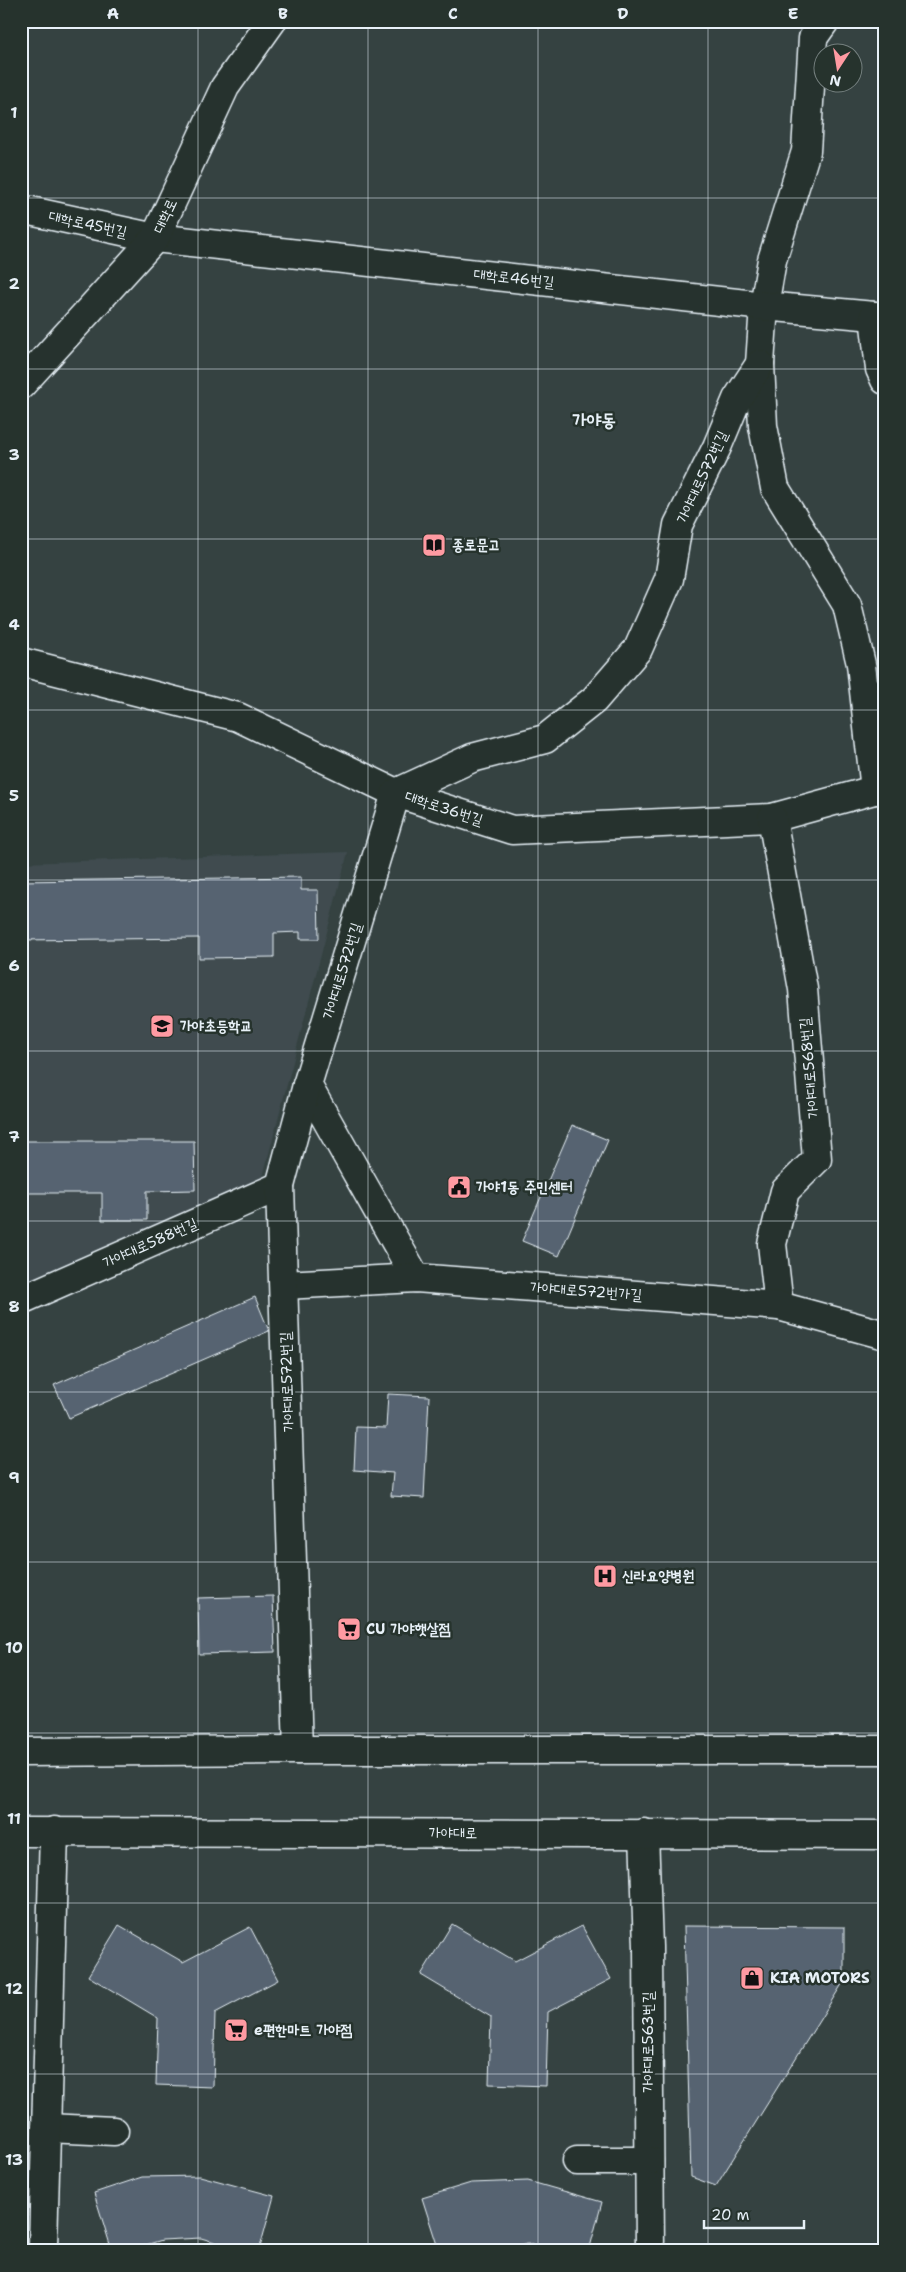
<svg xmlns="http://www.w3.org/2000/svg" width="906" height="2272" font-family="'Shantell Sans','Poor Story',sans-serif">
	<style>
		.built { fill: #3f4c4f }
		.building { fill: #576471; stroke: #e8f1f8 }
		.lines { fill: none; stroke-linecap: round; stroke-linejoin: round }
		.minor-casing { stroke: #e8f1f8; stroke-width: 31 }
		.major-casing { stroke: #e8f1f8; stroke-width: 31 }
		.minor { stroke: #26332d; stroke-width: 28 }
		.major { stroke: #26332d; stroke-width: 28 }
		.grid { fill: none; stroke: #e8f1f8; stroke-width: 1; stroke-opacity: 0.55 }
		.labels { text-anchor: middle; stroke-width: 5; stroke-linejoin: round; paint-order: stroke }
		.street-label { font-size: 15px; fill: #e8f1f8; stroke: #26332d }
		.poi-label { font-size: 15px; font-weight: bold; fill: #e8f1f8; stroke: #26332d; text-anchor: start }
		.quarter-label { font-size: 18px; font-weight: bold; fill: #e8f1f8; stroke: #26332d }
		.neatline { fill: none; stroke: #e8f1f8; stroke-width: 2 }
		.grid-label { font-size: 16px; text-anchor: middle; font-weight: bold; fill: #e8f1f8 }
	</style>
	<rect width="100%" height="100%" fill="#354241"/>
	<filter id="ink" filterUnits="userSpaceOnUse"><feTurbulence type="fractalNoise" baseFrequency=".02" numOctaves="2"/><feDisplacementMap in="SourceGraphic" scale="10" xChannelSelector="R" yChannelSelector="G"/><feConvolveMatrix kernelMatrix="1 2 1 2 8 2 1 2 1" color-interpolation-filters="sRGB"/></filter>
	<g filter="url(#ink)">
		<path class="built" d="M348 852 260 1188 21 1290V863Z"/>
		<g class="building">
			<path d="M301 877V890H318L319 939H300V932L274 933V957L199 958V938L21 940V881Z"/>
			<path d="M572 1125 608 1140 559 1256 522 1241Z"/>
			<path d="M21 1141H194L195 1190 147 1191V1220H102V1193H21Z"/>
			<path d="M255 1297 269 1331 69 1418 54 1385Z"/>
			<path d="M388 1394 429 1396 424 1498 391 1496 393 1473 354 1470 356 1427 386 1428Z"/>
			<path d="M273 1596 275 1652 199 1654 198 1598Z"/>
			<path d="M452 1924 515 1961 582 1926 611 1979 548 2012 546 2086 489 2084 491 2017 421 1975Z"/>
			<path d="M119 1925 183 1962 250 1927 278 1980 215 2013 213 2087 156 2085 158 2018 88 1976Z"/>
			<path d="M684 1926 844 1927V1981L716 2186 691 2177Z"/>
			<path d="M200 2176 274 2196 259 2251H246L201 2238 162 2240 126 2251H112L94 2193 142 2177Z"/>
			<path d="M528 2181 602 2202 589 2251H555L529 2244 490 2246 473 2251H439L422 2198 471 2183Z"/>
		</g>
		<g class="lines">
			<g class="minor-casing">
				<g id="minor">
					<path d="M825 21 813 38 806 151 772 260 764 306 760 364 763 426 775 488 847 605 861 664 875 790"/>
					<path d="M21 209 155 238 764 306 885 317"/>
					<path d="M874 316 880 369 885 380"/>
					<path d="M21 662 238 717 396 793 512 830 772 818 885 787"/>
					<path d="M772 818 803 989 817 1159 785 1191 772 1244 779 1306"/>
					<path d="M307 1085 416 1278"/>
					<path d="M284 1285 416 1278 779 1306 885 1335"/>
					<path d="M21 1300 280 1186"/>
					<path d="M298 1750 280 1186 307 1085 396 793 472 758 545 739 594 700 638 649 669 579 678 525 717 447 737 399 760 364"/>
					<path d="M644 1833 648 1947 650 2251"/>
					<path d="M46 2128 114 2131"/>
					<path d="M577 2161H649"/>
					<path d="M43 2246 54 1831"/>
				</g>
			</g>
			<g class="major-casing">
				<g id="major">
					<path d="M21 385 155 238 225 87 272 21"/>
					<path d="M21 1752 298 1750H885"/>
					<path d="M21 1832 885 1835"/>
				</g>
			</g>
			<use href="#minor" class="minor"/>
			<use href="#major" class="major"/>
		</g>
	</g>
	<path class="grid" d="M198 21V2251M368 21V2251M538 21V2251M708 21V2251M21 198H885M21 369H885M21 539H885M21 710H885M21 880H885M21 1051H885M21 1221H885M21 1392H885M21 1562H885M21 1733H885M21 1903H885M21 2074H885"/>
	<defs>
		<g id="library-square" transform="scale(1.25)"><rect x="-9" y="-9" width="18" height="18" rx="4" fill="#ff9aa2" stroke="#26332d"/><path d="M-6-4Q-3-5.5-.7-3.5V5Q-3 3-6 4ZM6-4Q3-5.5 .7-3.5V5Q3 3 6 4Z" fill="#111"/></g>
		<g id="school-square" transform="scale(1.25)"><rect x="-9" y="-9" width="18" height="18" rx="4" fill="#ff9aa2" stroke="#26332d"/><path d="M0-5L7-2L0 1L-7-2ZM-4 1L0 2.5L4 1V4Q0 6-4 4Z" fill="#111"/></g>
		<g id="civic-square" transform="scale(1.25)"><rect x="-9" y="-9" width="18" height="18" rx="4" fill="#ff9aa2" stroke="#26332d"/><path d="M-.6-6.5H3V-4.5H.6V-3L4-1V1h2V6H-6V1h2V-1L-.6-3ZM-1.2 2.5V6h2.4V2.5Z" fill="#111"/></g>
		<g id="hospital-square" transform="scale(1.25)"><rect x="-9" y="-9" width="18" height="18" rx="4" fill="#ff9aa2" stroke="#26332d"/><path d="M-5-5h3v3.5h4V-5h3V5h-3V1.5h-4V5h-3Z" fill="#111"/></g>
		<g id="supermarket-square" transform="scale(1.25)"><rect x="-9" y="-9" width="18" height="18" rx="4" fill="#ff9aa2" stroke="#26332d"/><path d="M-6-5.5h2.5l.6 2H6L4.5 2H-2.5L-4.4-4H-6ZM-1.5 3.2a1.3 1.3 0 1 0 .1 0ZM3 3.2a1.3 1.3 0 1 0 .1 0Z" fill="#111"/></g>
		<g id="shop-square" transform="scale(1.25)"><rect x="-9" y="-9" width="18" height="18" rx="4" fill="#ff9aa2" stroke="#26332d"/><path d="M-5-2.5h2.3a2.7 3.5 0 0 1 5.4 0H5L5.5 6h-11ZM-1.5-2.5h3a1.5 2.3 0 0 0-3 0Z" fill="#111"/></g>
	</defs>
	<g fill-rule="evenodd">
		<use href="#library-square" x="434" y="545"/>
		<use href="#school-square" x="162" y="1026"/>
		<use href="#civic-square" x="459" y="1187"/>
		<use href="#hospital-square" x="605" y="1576"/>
		<use href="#supermarket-square" x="349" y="1629"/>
		<use href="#shop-square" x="752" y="1978"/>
		<use href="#supermarket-square" x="236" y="2030"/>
	</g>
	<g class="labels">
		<g class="street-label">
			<text transform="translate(165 216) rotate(-65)" y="5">대학로</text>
			<text transform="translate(88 224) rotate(12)" y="5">대학로45번길</text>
			<text transform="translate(514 278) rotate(6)" y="5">대학로46번길</text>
			<text transform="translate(702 477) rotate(-65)" y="5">가야대로572번길</text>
			<text transform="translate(444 808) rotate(18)" y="5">대학로36번길</text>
			<text transform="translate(342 971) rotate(-73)" y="5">가야대로572번길</text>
			<text transform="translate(809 1068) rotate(-95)" y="5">가야대로568번길</text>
			<text transform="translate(150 1243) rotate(-24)" y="5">가야대로588번길</text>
			<text transform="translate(586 1291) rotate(4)" y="5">가야대로572번가길</text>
			<text transform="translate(287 1382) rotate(-92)" y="5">가야대로572번길</text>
			<text x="453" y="1838">가야대로</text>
			<text transform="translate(648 2042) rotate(-90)" y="5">가야대로563번길</text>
		</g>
		<g class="poi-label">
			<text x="452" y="550">종로문고</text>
			<text x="180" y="1031">가야초등학교</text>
			<text x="476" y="1192">가야1동 주민센터</text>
			<text x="622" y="1581">신라요양병원</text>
			<text x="366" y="1634">CU 가야햇살점</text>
			<text x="770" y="1983">KIA MOTORS</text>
			<text x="254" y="2035">e편한마트 가야점</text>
		</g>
		<g class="quarter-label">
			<text x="594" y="426">가야동</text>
		</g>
	</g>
	<rect width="906" height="2272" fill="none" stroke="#26332d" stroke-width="55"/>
	<g transform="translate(838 68) rotate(192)"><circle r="24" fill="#26332d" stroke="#747f7e"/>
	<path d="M0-4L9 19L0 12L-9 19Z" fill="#ff9aa2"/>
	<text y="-8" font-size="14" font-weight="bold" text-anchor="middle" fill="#e8f1f8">N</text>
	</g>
	<path d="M704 2220v8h100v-8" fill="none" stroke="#e8f1f8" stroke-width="2.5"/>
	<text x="711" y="2220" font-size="15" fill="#e8f1f8" stroke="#26332d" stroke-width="4" paint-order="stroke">20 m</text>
	<rect x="28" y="28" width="850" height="2216" class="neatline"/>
	<g class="grid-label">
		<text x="113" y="19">A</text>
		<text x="283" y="19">B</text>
		<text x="453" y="19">C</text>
		<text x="623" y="19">D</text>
		<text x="793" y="19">E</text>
		<text x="14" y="118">1</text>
		<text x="14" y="289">2</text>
		<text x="14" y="460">3</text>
		<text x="14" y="630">4</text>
		<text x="14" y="801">5</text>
		<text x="14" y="971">6</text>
		<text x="14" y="1142">7</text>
		<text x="14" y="1312">8</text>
		<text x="14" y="1483">9</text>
		<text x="14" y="1653">10</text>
		<text x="14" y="1824">11</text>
		<text x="14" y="1994">12</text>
		<text x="14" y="2165">13</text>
	</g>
</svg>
